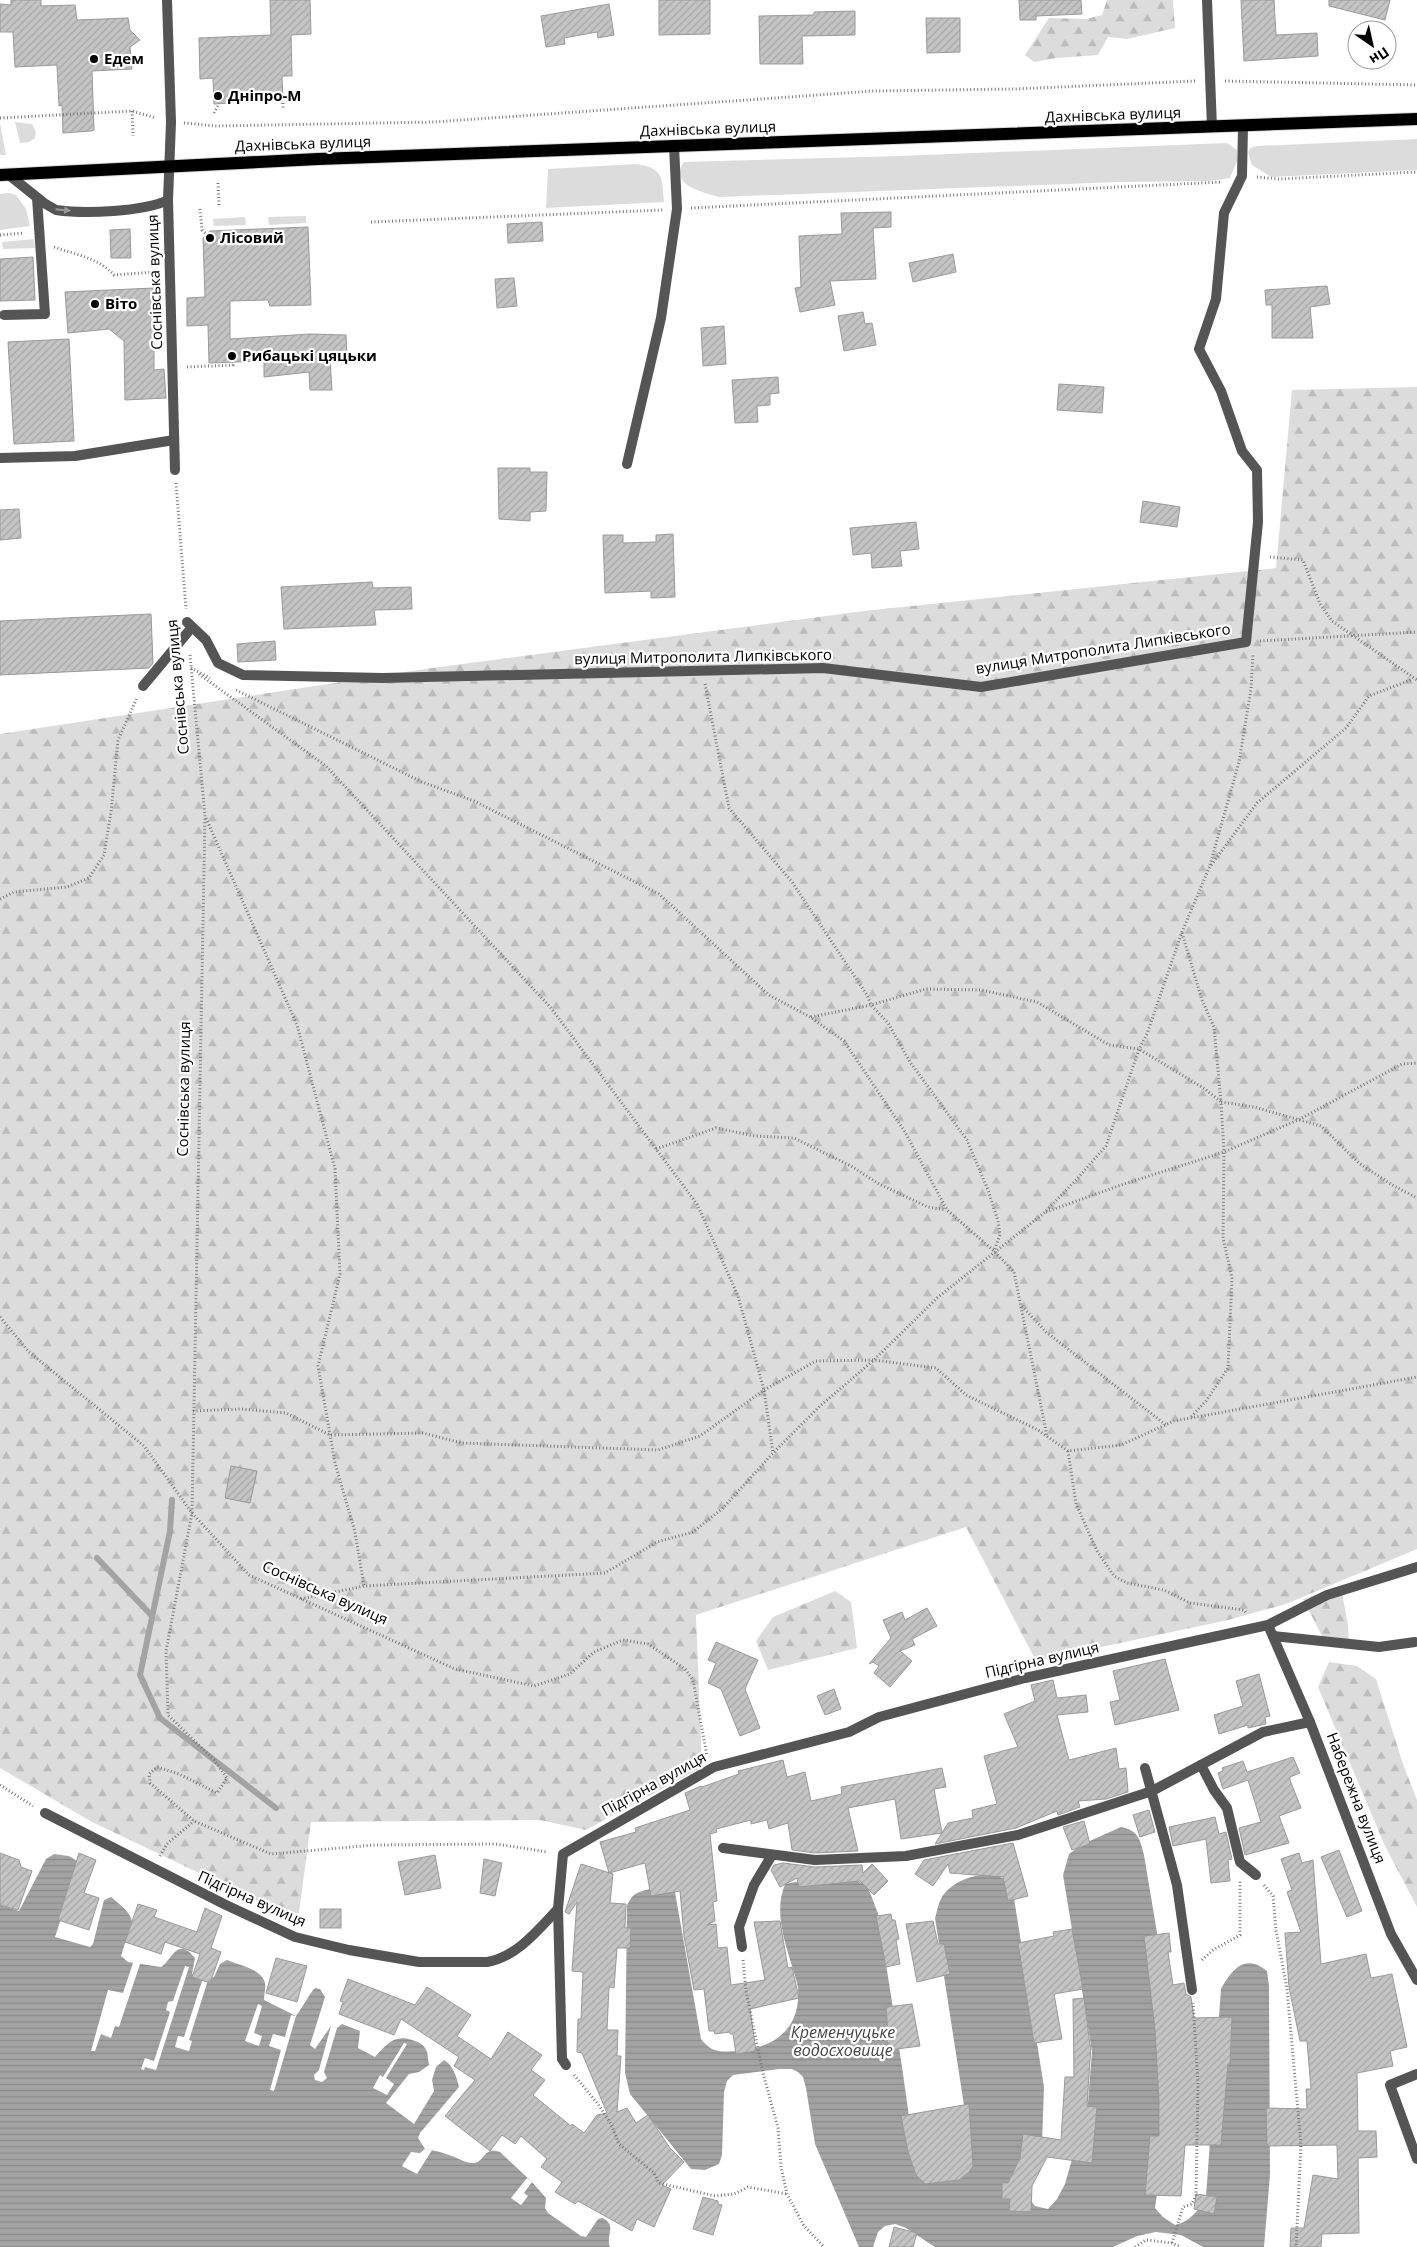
<svg xmlns="http://www.w3.org/2000/svg" width="1417" height="2247" font-family="'Open Sans',sans-serif">
	<style>
		.green { fill: #dcdcdc }
		.forest { fill: url(#forest-firs) }
		.water { fill: url(#water-rules) }
		.pier { fill: #fff }
		.lines { fill: none; stroke-linecap: round; stroke-linejoin: round }
		.stream { stroke: #a3a3a3; stroke-width: 6 }
		.building { fill: url(#building-hatch); stroke: #999 }
		.primary-casing { stroke: #dbdbdb; stroke-width: 14 }
		.path { stroke: #777; stroke-width: 3; stroke-dasharray: 1 2.5; stroke-linecap: butt }
		.lane { stroke: #555; stroke-width: 10 }
		.street { stroke: #555; stroke-width: 10 }
		.primary { stroke: #000; stroke-width: 12 }
		.oneway { fill: #999 }
		.poi-dot { fill: #000; stroke: #fff; stroke-width: 2 }
		.labels { text-anchor: middle; stroke-width: 4.5; stroke-linejoin: round; paint-order: stroke }
		.poi-label { font-size: 15px; font-weight: bold; fill: #000; stroke: #fff; text-anchor: start }
		.street-label { font-size: 15px; fill: #000; stroke: #fff }
		.water-label { font-size: 16px; font-style: italic; fill: #444; stroke: #fff }
	</style>
	<defs>
		<pattern id="forest-firs" width="22" height="20" patternUnits="userSpaceOnUse" patternTransform="scale(1.25)"><rect width="22" height="20" fill="#dcdcdc"/><path d="M5 1l3.5 6h-7zM16 11l3.5 6h-7z" fill="#bbb"/></pattern>
		<pattern id="water-rules" width="6" height="5" patternUnits="userSpaceOnUse" patternTransform="scale(1.25)"><rect width="6" height="5" fill="#a3a3a3"/><path d="M0 2.5h6" fill="none" stroke="#8b8b8b"/></pattern>
		<pattern id="building-hatch" width="6" height="6" patternUnits="userSpaceOnUse" patternTransform="scale(1.25)"><rect width="6" height="6" fill="#c4c4c4"/><path d="M-1 1l2-2M0 6l6-6M5 7l2-2" fill="none" stroke="#a7a7a7"/></pattern>
	</defs>
	<rect width="100%" height="100%" fill="#fff"/>
	<g class="green">
		<path d="M15 122 32 124 36 132 35 138 29 142 20 143Z"/>
		<path d="M0 123 6 155H0Z"/>
		<path d="M1417 139V170L1271 177 1252 165 1248 152 1250 148 1257 146Z"/>
		<path d="M1227 143 1237 150V161L1230 178 1210 181 1120 182 719 197C703 192 668 185 684 162L900 156Z"/>
		<path d="M636 164C664 168 662 178 664 202L546 208 548 169Z"/>
		<path d="M9 193 16 195 26 209 30 226 0 230V194Z"/>
		<path d="M306 216V223L269 225 268 217Z"/>
		<path d="M245 217 246 225 214 226 213 219Z"/>
		<path d="M34 239 35 248 3 249 2 242Z"/>
	</g>
	<g class="forest">
		<path d="M1107 0H1173L1175 28 1127 39 1108 37 1098 55 1056 58 1034 62 1025 55 1049 18 1086 19 1102 15Z"/>
		<path d="M1417 387V1549L1286 1604 1228 1620 1036 1661 966 1527 696 1615 702 1767 586 1830 540 1820 311 1822 298 1920 92 1822 0 1768V734L432 668 864 611 1276 568 1292 390Z"/>
		<path d="M1341 1587 1348 1625 1349 1644 1324 1640 1303 1599Z"/>
		<path d="M835 1591 851 1602 857 1648 768 1670 756 1641 773 1617Z"/>
		<path d="M1329 1662 1357 1666 1376 1679 1403 1764 1417 1800V1907L1384 1844 1318 1687Z"/>
	</g>
	<g class="water">
		<path d="M1121 1827C1138 1830 1140 1839 1144 1855L1177 2052 1155 2208 1163 2217 1175 2225C1191 2221 1198 2211 1206 2197L1221 1989C1232 1970 1244 1953 1267 1971L1269 1986 1270 2175 1264 2247H1203L1181 2235 1156 2232 1137 2236 1113 2247H935L906 2228 895 2224 885 2226 878 2232 873 2247H859L815 2144 806 2088 803 2077 798 2072 792 2069H779L733 2075 727 2081 724 2092 722 2155 719 2164 705 2170 691 2169 630 2094 625 2073 627 1905C629 1902 631 1897 634 1895 643 1888 666 1886 675 1892L701 2039C712 2053 720 2052 738 2051 775 2048 801 2028 798 1988 797 1981 794 1973 792 1966 784 1939 774 1911 785 1884 801 1880 852 1874 865 1885 871 1891 874 1905 878 1913 888 1978 899 2043 908 2109 911 2133 903 2148 916 2171L972 2157 935 1918C937 1912 938 1904 941 1899 950 1880 986 1868 1004 1879 1008 1882 1011 1888 1013 1892L1044 2087 1042 2144 1027 2196 1035 2206 1048 2209 1057 2199 1065 2184 1088 2103 1092 2051 1063 1875 1069 1854 1083 1844Z"/>
		<path d="M54 1854 69 1856 77 1861V1870L55 1937 90 1947 93 1944 104 1900 111 1897C119 1904 129 1910 132 1921L121 1956 128 1962 161 1967C173 1959 177 1936 195 1958L192 1974 208 1980 214 1977 220 1964 227 1960C239 1965 262 1969 265 1983 266 1988 264 1994 264 2000L296 2016C302 2008 310 1993 315 1988L320 1989 325 1997 310 2045 315 2049 331 2026 337 2028 342 2024 360 2031 358 2048 375 2057C386 2045 394 2034 412 2040 418 2042 422 2043 425 2048 430 2055 426 2061 431 2067H436L444 2060C453 2065 457 2078 459 2087L420 2133 418 2138 425 2149C433 2150 441 2152 449 2155 456 2157 465 2163 472 2163 485 2164 482 2146 500 2152L532 2182 546 2198 545 2208 548 2213 581 2236 586 2237 598 2219 602 2218C618 2225 605 2235 610 2247H0V1905L19 1911 46 1859Z"/>
	</g>
	<g class="pier">
		<path d="M134 1960 141 1961 119 2027 115 2026 111 2038 101 2034 95 2051H91L108 1990 123 1993Z"/>
		<path d="M185 1966 189 1967 156 2070 145 2067 144 2070 141 2069 145 2058 154 2061 170 2012 166 2010 168 2002 173 2001Z"/>
		<path d="M203 1978 208 1980 189 2040 192 2041 189 2051 175 2047 178 2036 184 2037Z"/>
		<path d="M258 2004 262 2006 254 2033 262 2036 259 2046 245 2041Z"/>
		<path d="M291 2015 296 2016 274 2091 270 2090 281 2050 269 2046 273 2034 285 2037Z"/>
		<path d="M331 2026 337 2028 324 2072 327 2078 322 2082 315 2080 314 2075 319 2070Z"/>
		<path d="M404 2043 407 2044 386 2078 394 2084 387 2095 373 2088 380 2075 383 2077Z"/>
		<path d="M429 2065 436 2067 432 2080 434 2091 414 2124 386 2103 409 2074 419 2072Z"/>
		<path d="M425 2149 432 2150 417 2174 402 2166 411 2152 420 2153Z"/>
		<path d="M527 2178 532 2182 524 2193 528 2196 521 2205 511 2198Z"/>
	</g>
	<g class="lines">
		<g class="stream">
			<path d="M172 1500 170 1531 140 1675 160 1718 276 1808"/>
			<path d="M97 1558 152 1616"/>
		</g>
	</g>
	<g class="building">
		<path d="M11 0H41V6L75 5 77 20 128 18 130 30 140 40 130 47 132 69 92 71 94 130 91 131 63 133 62 105 59 106 57 65 15 67 13 32H0V4L11 5Z"/>
		<path d="M270 0H310L311 34 291 35 292 76H282L283 100 214 104 213 78 200 79 199 38 271 35Z"/>
		<path d="M659 0H710V34L659 35Z"/>
		<path d="M1019 0H1081L1082 14 1036 16V20H1020Z"/>
		<path d="M1241 0H1274L1276 35 1317 33 1318 56 1244 61Z"/>
		<path d="M1329 0H1390L1385 20 1329 6Z"/>
		<path d="M609 4 614 35 598 38 597 32 564 38 565 44 546 47 541 16Z"/>
		<path d="M855 11V35L802 36 803 64H760L759 16 814 15V12Z"/>
		<path d="M926 18H960V52L927 53Z"/>
		<path d="M891 212V227L873 228 876 279 830 281 835 305 800 312 795 288 801 287 799 236 842 234 841 213Z"/>
		<path d="M542 222 543 241 508 243 507 224Z"/>
		<path d="M308 227 311 305 270 306 268 300 230 301V339L310 334 346 335 347 358 330 360 332 390H310L309 372 264 377V361L209 363 208 325 187 326V298L205 297 203 238 210 231Z"/>
		<path d="M130 229 131 258H111L110 230Z"/>
		<path d="M953 254 956 272 913 282 909 263Z"/>
		<path d="M33 257 35 300 0 301V259Z"/>
		<path d="M514 278 517 306 497 308 495 279Z"/>
		<path d="M1327 286 1330 304 1310 307 1313 338H1272V305H1266L1265 290Z"/>
		<path d="M154 288V370L164 369 166 398 125 400 124 341 109 329 68 333 65 292Z"/>
		<path d="M863 312 865 324 872 323 876 345 844 351 838 316Z"/>
		<path d="M724 326 726 364 703 366 701 328Z"/>
		<path d="M69 339 74 441 14 444 8 342Z"/>
		<path d="M778 377 779 393 770 394V405L757 406 758 422 735 423 732 380Z"/>
		<path d="M1059 384 1104 387 1102 413 1057 410Z"/>
		<path d="M498 468H530V472H547L546 511 530 512V521L499 519Z"/>
		<path d="M1143 501 1180 507 1177 527 1140 522Z"/>
		<path d="M19 509 21 538 0 540V510Z"/>
		<path d="M916 522 919 549 900 551 902 566 872 568 871 553 853 555 850 528Z"/>
		<path d="M673 534 675 597 651 598V591L605 593 603 535H623V543L656 542V535Z"/>
		<path d="M372 582 373 588 411 587 412 609 374 610 376 625 284 629 281 587Z"/>
		<path d="M151 614 153 663 149 668 0 675V621Z"/>
		<path d="M275 641 276 660 238 662 237 644Z"/>
		<path d="M231 1466 257 1471 250 1503 225 1498Z"/>
		<path d="M927 1608 937 1626 912 1639 915 1645 900 1651 912 1661 890 1687 874 1673 879 1666 873 1662 869 1664 891 1638 883 1620 902 1612 905 1620Z"/>
		<path d="M716 1642 758 1660 745 1689 760 1728 740 1736 721 1689 708 1683 716 1663 708 1660Z"/>
		<path d="M1165 1659 1179 1710 1115 1725 1110 1702 1120 1700 1113 1671Z"/>
		<path d="M1259 1674 1270 1716 1265 1717 1266 1724 1248 1728V1725L1219 1734 1214 1715 1243 1706 1236 1681Z"/>
		<path d="M1053 1680 1057 1698 1086 1695 1088 1712 1057 1715 1069 1760 1116 1748 1119 1769 1126 1768 1128 1792 1106 1799 1078 1801 1080 1807 1058 1815 1057 1811 1016 1828 935 1844 948 1823 973 1818 972 1810 997 1804 984 1756 1018 1747 1004 1714 1035 1701 1031 1685Z"/>
		<path d="M834 1689 841 1709 825 1715 817 1696Z"/>
		<path d="M1293 1757 1300 1773 1290 1777V1780L1301 1808 1279 1816 1289 1843 1245 1855 1239 1828 1261 1822 1248 1780 1223 1789 1218 1773 1223 1771 1222 1768 1243 1761 1247 1772Z"/>
		<path d="M783 1760 787 1777 805 1772 811 1801 842 1794 841 1787 942 1768 946 1787 934 1789 942 1833 901 1839 895 1799 848 1808 858 1851 815 1853 792 1850 788 1823 769 1829 767 1820 751 1824V1820L716 1829 717 1832 710 1834 717 1901 713 1902 715 1921 707 1925 716 1924 718 1948 727 1947 731 1985 765 1980 754 1922 780 1921 788 1968 792 1967 799 1998 750 2009 756 2051 736 2054 733 2034H730V2032L715 2034 714 2031H709L704 1989 694 1990 684 1936 680 1891 651 1896 645 1863 609 1873 600 1842 636 1832 635 1828 690 1810 685 1793 701 1786 702 1787 739 1774 738 1771Z"/>
		<path d="M1149 1810 1155 1832 1140 1837 1133 1815Z"/>
		<path d="M1215 1817 1219 1834 1226 1832 1232 1859 1228 1860 1230 1881 1211 1883 1206 1839 1173 1846 1169 1827Z"/>
		<path d="M1084 1821 1090 1844 1072 1850 1063 1827Z"/>
		<path d="M1013 1843 1028 1896 1008 1901 1003 1877 950 1873 948 1864 933 1886 915 1874 924 1860Z"/>
		<path d="M1339 1850 1362 1911 1347 1917 1321 1857Z"/>
		<path d="M0 1853 19 1860 21 1867 32 1871 18 1910 0 1905Z"/>
		<path d="M79 1853 96 1860 84 1893 99 1898 89 1930 58 1920Z"/>
		<path d="M1299 1853 1302 1863 1313 1860 1321 1964 1366 1954 1371 1978 1392 1974 1407 2047 1390 2051 1393 2066 1357 2073 1358 2131H1376L1377 2157 1358 2158 1359 2233 1322 2234 1321 2247H1290L1291 2228H1304L1313 2175 1338 2179 1337 2145 1267 2146 1266 2108 1307 2109 1306 2089H1311L1307 2041H1300L1289 1987 1285 1933 1301 1932 1287 1892 1292 1890 1281 1859Z"/>
		<path d="M435 1855 441 1888 405 1895 398 1862Z"/>
		<path d="M484 1859 502 1863 495 1896 480 1893Z"/>
		<path d="M783 1863 815 1867 862 1865 863 1873 872 1864 888 1881 874 1895 860 1881 799 1887 797 1878 780 1887 771 1870 774 1865Z"/>
		<path d="M581 1864 613 1874 610 1903 626 1904 625 1928H631L630 1948H617L614 1988 609 1987 607 2030H618L617 2056H621L617 2112 627 2108 636 2123 648 2115 670 2148 684 2162 662 2185 671 2189 654 2227 637 2219 632 2231 578 2201 575 2204 555 2192 562 2182 541 2167 547 2159 521 2136 515 2144 502 2135 490 2151 445 2116 475 2080 454 2066 459 2057 401 2019 394 2035 339 2014 343 2002 340 2001 348 1979 415 2005 427 1987 471 2015 457 2036 491 2059 508 2032 542 2055 531 2070 545 2080 533 2095 571 2126 572 2124 584 2133 597 2115 607 2113 582 2053 577 2052 578 2019H581L583 1972 572 1971 577 1902 569 1914 565 1912Z"/>
		<path d="M138 1904 157 1910 154 1917 197 1932 205 1908 222 1916 211 1948 221 1952 210 1983 192 1977 200 1954 165 1942 161 1954 125 1942Z"/>
		<rect x="320" y="1909" width="21" height="19"/>
		<path d="M891 1914 892 1920H895L899 1939 896 1940 900 1964 886 1967 876 1916Z"/>
		<path d="M933 1921 938 1944H944L950 1974 917 1982 906 1924Z"/>
		<path d="M1072 1929 1083 1989 1054 1994 1062 2039 1034 2043 1018 1943 1054 1936 1053 1932Z"/>
		<path d="M1169 1933 1171 1952H1168L1173 1985 1184 1983 1186 1994 1191 1997 1194 2018 1232 2017 1230 2064H1228L1221 2145H1185L1181 2196 1145 2195 1150 2136H1159V2102L1155 2030 1144 1936Z"/>
		<path d="M276 1958 307 1966 297 2002 266 1993Z"/>
		<path d="M1084 1998 1090 2045H1091L1087 2106 1097 2107 1092 2163 1047 2157 1032 2186 1031 2212 1009 2211 1010 2199H1002V2182L1008 2183 1020 2158 1023 2134 1061 2140 1065 2077H1074L1073 1999Z"/>
		<path d="M912 2004 920 2046 889 2050 886 2031H888L886 2007Z"/>
		<path d="M969 2104 973 2166 969 2172 959 2180 925 2184 916 2175 908 2152 901 2116Z"/>
		<path d="M1196 2194 1217 2197 1214 2214 1194 2209Z"/>
		<path d="M703 2197 718 2201V2204L722 2205 713 2235 693 2229Z"/>
		<path d="M894 2227 917 2233 913 2247H889Z"/>
	</g>
	<g class="lines">
		<g class="primary-casing">
			<path id="primary" d="M0 175 318 159 1417 119"/>
		</g>
		<g class="path">
			<path d="M1225 81 1417 85"/>
			<path d="M277 101 283 102V108"/>
			<path d="M132 111 133 136"/>
			<path d="M214 113 219 104"/>
			<path d="M0 118 132 111 156 118"/>
			<path d="M184 123 215 126 434 122 874 91 1015 89 1196 81"/>
			<path d="M1257 177 1279 179 1417 172"/>
			<path d="M218 183 219 205"/>
			<path d="M691 208 1222 182"/>
			<path d="M200 209 202 230 207 235"/>
			<path d="M371 222 663 210"/>
			<path d="M0 235 24 233"/>
			<path d="M54 247C76 255 97 257 114 275L155 272"/>
			<path d="M187 367 233 365V362"/>
			<path d="M176 483 186 609"/>
			<path d="M1270 557 1303 560 1320 604 1332 621 1417 680"/>
			<path d="M1260 641 1417 632"/>
			<path d="M190 655 205 816 192 1513 166 1651 168 1715 214 1760 227 1778 217 1793 179 1774 157 1767 149 1774 150 1783 194 1821 271 1854 374 1845 496 1844 548 1852"/>
			<path d="M191 668 210 678"/>
			<path d="M199 674 326 766 551 1008 697 1204 738 1296 764 1390 773 1453"/>
			<path d="M705 684 729 808 792 882 867 995 871 1005 888 1023 910 1062 967 1140 988 1190 998 1221 1000 1235 994 1251"/>
			<path d="M236 690 422 782 474 801 659 894 769 995 810 1017 844 1041 905 1132 947 1210 994 1251 1014 1272 1047 1436"/>
			<path d="M206 818 297 1025 335 1169 340 1274 318 1366 335 1463 355 1532 364 1586"/>
			<path d="M1210 865 1239 762 1251 689 1253 654"/>
			<path d="M0 899 14 892 67 887 89 878 104 855 111 812 118 740 137 698"/>
			<path d="M1182 933 1202 1000 1214 1027 1221 1102 1254 1107 1321 1126 1360 1164 1394 1186 1417 1198"/>
			<path d="M811 1017 871 1005 926 989 981 990 1037 1002 1109 1045 1139 1049 1205 1089 1221 1102 1224 1152 1223 1238 1232 1278 1228 1368 1206 1401 1190 1418"/>
			<path d="M656 1149 716 1128 755 1136 794 1138 851 1166 879 1184 928 1207 946 1210"/>
			<path d="M1046 1212 1124 1184 1224 1152 1300 1119 1402 1064 1417 1063"/>
			<path d="M1022 1306 1046 1332 1166 1425"/>
			<path d="M0 1317 29 1352 144 1446 192 1513 249 1575 455 1669 534 1686 570 1674 594 1652 623 1640 648 1644 685 1669 693 1680 707 1756"/>
			<path d="M193 1411 241 1409 286 1413 330 1435 423 1433 462 1443 658 1450 700 1436 764 1390 816 1361 874 1360 936 1368 966 1395 1038 1430 1068 1451 1121 1445 1174 1421 1417 1377"/>
			<path d="M1068 1451 1076 1504 1097 1551 1114 1576 1127 1583 1164 1590 1190 1603 1244 1610 1247 1614"/>
			<path d="M301 1599 364 1586 605 1573 657 1542 693 1532 723 1508 773 1453 820 1406 874 1360 937 1298 1044 1213 1077 1179 1106 1146 1139 1049 1147 1034 1182 932 1209 868 1257 803 1346 728 1369 696 1413 679"/>
			<path d="M0 1785 33 1806"/>
			<path d="M160 1856 167 1844 194 1821"/>
			<path d="M1264 1885 1273 1896 1276 1930 1287 1989 1301 2145 1296 2247"/>
			<path d="M743 1960 746 1991 763 2073 778 2128 781 2167 787 2194 804 2226 824 2247"/>
			<path d="M1202 1960 1213 1950 1240 1935V1880"/>
			<path d="M574 2075 598 2104 611 2124 619 2144 654 2173 659 2183 715 2196 734 2194 748 2187 787 2194"/>
			<path d="M1172 2243 1183 2207 1192 2204 1196 2195 1198 2084 1193 2003"/>
			<path d="M1135 2247 1146 2240 1172 2243 1181 2247"/>
		</g>
		<g class="lane">
			<path d="M9 175 44 203 56 210C84 214 143 212 168 200"/>
			<path d="M4 315 45 314 37 198"/>
			<path d="M0 458 75 456 174 440"/>
			<path d="M627 464 661 318 677 209 674 146"/>
			<path d="M187 622 206 640 218 663 243 675 383 678 823 668 981 687 1246 642 1258 522 1257 470 1242 451 1221 391 1199 349 1216 299 1224 213 1242 176 1243 126"/>
			<path d="M143 686 188 632"/>
			<path d="M1273 1636 1379 1647 1415 1642"/>
			<path d="M1201 1765 1214 1790 1227 1808 1240 1862 1256 1875"/>
			<path d="M1145 1768 1177 1885 1192 1990"/>
			<path d="M723 1848 815 1860 906 1856 1018 1835 1152 1791 1263 1732 1310 1722"/>
			<path d="M558 1909 562 2059 566 2065"/>
			<path d="M742 1947 739 1927 754 1885 772 1855"/>
			<path d="M1417 2074 1390 2085 1417 2159"/>
		</g>
		<g class="street">
			<path d="M167 0 171 122 168 200 175 470"/>
			<path d="M1207 0 1212 127"/>
			<path d="M1268 1625 1310 1722 1391 1934 1417 1980"/>
			<path d="M45 1813 226 1905 295 1937 349 1950 419 1962H487C517 1957 538 1930 558 1909L563 1854 714 1767 849 1732 879 1717 1025 1678 1268 1625 1327 1595 1417 1567"/>
		</g>
		<use href="#primary" class="primary"/>
	</g>
	<defs><path id="oneway-solid" d="M-6-.8H1V-3.2L6.5 0L1 3.2V.8H-6Z" transform="scale(1.25)"/></defs>
	<use class="oneway" href="#oneway-solid" transform="translate(63 210) rotate(6)"/>
	<g class="poi-dot">
		<circle cx="94" cy="59" r="5"/>
		<circle cx="218" cy="96" r="5"/>
		<circle cx="210" cy="238" r="5"/>
		<circle cx="95" cy="304" r="5"/>
		<circle cx="232" cy="356" r="5"/>
	</g>
	<g class="labels">
		<g class="poi-label">
			<text x="104" y="64">Едем</text>
			<text x="228" y="101">Дніпро-М</text>
			<text x="220" y="243">Лісовий</text>
			<text x="105" y="309">Віто</text>
			<text x="242" y="361">Рибацькі цяцьки</text>
		</g>
		<g class="street-label">
			<text transform="translate(1113 115) rotate(-2)" y="5">Дахнівська вулиця</text>
			<text transform="translate(708 129) rotate(-2)" y="5">Дахнівська вулиця</text>
			<text transform="translate(303 144) rotate(-2)" y="5">Дахнівська вулиця</text>
			<text transform="translate(155 282) rotate(-92)" y="5">Соснівська вулиця</text>
			<text transform="translate(1103 649) rotate(-9)" y="5">вулиця Митрополита Липківського</text>
			<text transform="translate(703 657) rotate(-1)" y="5">вулиця Митрополита Липківського</text>
			<text transform="translate(178 687) rotate(-95)" y="5">Соснівська вулиця</text>
			<text transform="translate(184 1089) rotate(-89)" y="5">Соснівська вулиця</text>
			<text transform="translate(325 1593) rotate(24)" y="5">Соснівська вулиця</text>
			<text transform="translate(1042 1660) rotate(-13)" y="5">Підгірна вулиця</text>
			<text transform="translate(654 1784) rotate(-29)" y="5">Підгірна вулиця</text>
			<text transform="translate(1356 1798) rotate(69)" y="5">Набережна вулиця</text>
			<text transform="translate(252 1899) rotate(24)" y="5">Підгірна вулиця</text>
		</g>
		<g class="water-label">
			<text x="843" y="2038">Кременчуцьке<tspan x="843" dy="18">водосховище</tspan></text>
		</g>
	</g>
	<g transform="translate(1372 45) rotate(146)"><circle r="24" fill="#ffffff" stroke="#999999"/>
	<path d="M0-4L9 19L0 12L-9 19Z" fill="#000000"/>
	<text y="-8" font-size="14" font-weight="bold" text-anchor="middle" fill="#000000">Пн</text>
	</g>
</svg>
